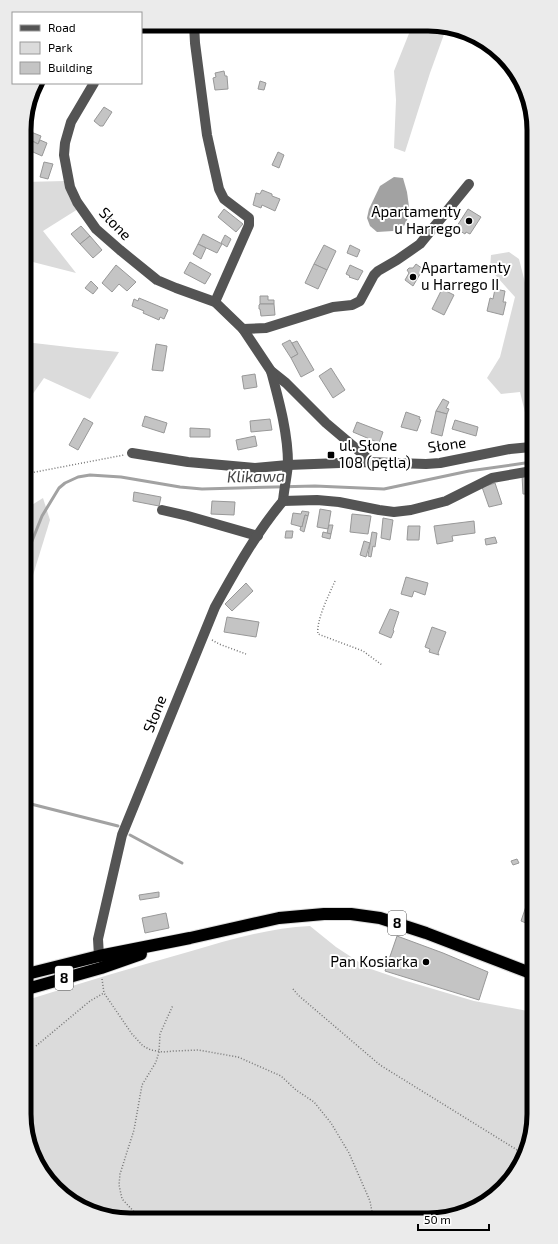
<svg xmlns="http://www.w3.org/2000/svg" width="558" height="1244" font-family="'Exo 2',sans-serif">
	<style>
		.green { fill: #dbdbdb }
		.water { fill: #a2a2a2 }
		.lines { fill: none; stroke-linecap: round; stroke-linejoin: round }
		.stream { stroke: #a2a2a2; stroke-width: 3 }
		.building { fill: #c4c4c4; stroke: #989898 }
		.highway-casing { stroke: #dbdbdb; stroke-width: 14 }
		.path { stroke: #767676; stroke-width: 1.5; stroke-dasharray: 1 2; stroke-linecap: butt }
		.minor { stroke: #545454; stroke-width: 10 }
		.highway { stroke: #000; stroke-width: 12 }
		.poi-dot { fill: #000; stroke: #fff; stroke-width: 1.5 }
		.labels { text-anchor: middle; stroke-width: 4; stroke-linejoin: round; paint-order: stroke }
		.shield { fill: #fff; stroke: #4c4c4c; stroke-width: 1 }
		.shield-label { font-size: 14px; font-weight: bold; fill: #000 }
		.poi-label { font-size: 15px; fill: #000; stroke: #fff; text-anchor: end }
		.street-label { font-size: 15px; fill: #000; stroke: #fff }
		.water-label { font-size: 16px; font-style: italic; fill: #434343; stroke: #fff }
		.rim { fill: none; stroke: #000; stroke-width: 5 }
	</style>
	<rect width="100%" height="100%" fill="#fff"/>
	<g class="green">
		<path d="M412 26H447L430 73 405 152 394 148 396 100 394 71Z"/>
		<path d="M65 181 69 197 78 209 43 231 76 273 25 260 24 182Z"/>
		<path d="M509 252 519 259 531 306V437L520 392 501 394 487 378 500 357 515 297 490 269 491 255Z"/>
		<path d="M25 342 77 348 119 352 90 399 44 378 25 405Z"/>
		<path d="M43 498 50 520 26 598V513L27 508Z"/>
		<path d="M310 926 336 947 368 968 403 980 474 1001 533 1012 534 1121 512 1179 487 1202 455 1216 110 1218 60 1193 28 1142 27 1000C81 983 134 967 188 952 229 940 268 928 310 926Z"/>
	</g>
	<path class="water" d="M394 177 403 178 407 192 410 214 404 226 393 231 377 232 370 226 367 218 369 209 380 186Z"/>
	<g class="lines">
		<g class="stream">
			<path d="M26 556 42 516 59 488 65 483 78 477 90 475 121 477 180 487 202 489 315 486 384 489 469 471 532 462"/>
			<path d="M27 803 118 826"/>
			<path d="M130 835 182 863"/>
		</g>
	</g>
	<g class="building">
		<path d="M224 71 225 76H227L228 89 215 90 213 78 216 77 215 73Z"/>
		<path d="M260 81 266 83 264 90 258 89Z"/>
		<path d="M104 107 112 112 103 126H100L94 121Z"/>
		<path d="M31 132 41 136 38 144 29 139Z"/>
		<path d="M24 137 38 144 40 140 47 143 42 156 24 148Z"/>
		<path d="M278 152 284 155 279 168 272 165Z"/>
		<path d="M44 162 53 164 48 179 40 177Z"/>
		<path d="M262 190 272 194V196L280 199 275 211 262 205 261 208 253 205 256 193 260 194Z"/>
		<path d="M224 209 243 224 236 232 218 217Z"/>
		<path d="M468 209 481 217 470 234 466 232 465 234 460 231 461 229 457 226Z"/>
		<path d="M81 226 90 236 80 244 71 234Z"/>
		<path d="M203 234 222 244 217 253 198 244Z"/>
		<path d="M225 235 231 239 227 247 221 243Z"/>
		<path d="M90 236 102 250 93 258 80 244Z"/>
		<path d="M198 244 206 248 201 259 193 254Z"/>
		<path d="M324 245 336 251 327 270 314 264Z"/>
		<path d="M350 245 360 250 357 257 347 253Z"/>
		<path d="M190 262 211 274 205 284 184 273Z"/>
		<path d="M314 264 327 270 318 289 305 283Z"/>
		<path d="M416 264 423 269 413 286 405 280 409 273 407 270 409 268H413Z"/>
		<path d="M116 265 136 282 127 291 119 284 112 292 102 283Z"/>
		<path d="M350 265 363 271 358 280 349 277 350 276 346 274Z"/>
		<path d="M91 281 98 288 93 294 85 288Z"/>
		<path d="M442 289 454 295 444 315 432 309Z"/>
		<path d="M495 289 505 291 503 302H506L503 315 487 311 490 298 493 299Z"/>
		<path d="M260 296H268V300H274V304H260Z"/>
		<path d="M139 298 168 310 164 319 160 317 159 320 143 313 144 311 132 306 134 299 138 301Z"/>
		<path d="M260 304H274L275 315 261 316 260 309H259V305Z"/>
		<path d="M290 340 298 354 291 358 282 344Z"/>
		<path d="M297 341 314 370 301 377 291 358 298 354 292 343Z"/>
		<path d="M156 344 167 346 163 371 152 370Z"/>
		<path d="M331 368 345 390 333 398 319 376Z"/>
		<path d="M255 374 257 387 244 389 242 376Z"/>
		<path d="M443 399 449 402 446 408 449 409 447 414 436 411Z"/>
		<path d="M436 411 447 414 442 436 431 433Z"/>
		<path d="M406 412 420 417 419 419 421 420 417 431 401 427Z"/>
		<path d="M145 416 167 423 164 433 142 426Z"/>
		<path d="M84 418 93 423 78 450 69 445Z"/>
		<path d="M270 419 272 430 251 432 250 421Z"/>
		<path d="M455 420 478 427 476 436 452 429Z"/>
		<path d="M357 422 383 432 379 443 353 432Z"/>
		<path d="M190 428 210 429V437H190Z"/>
		<path d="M255 436 257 446 238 450 236 440Z"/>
		<path d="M532 474V494H523L522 475Z"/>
		<path d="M495 483 502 504 489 507 482 487Z"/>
		<path d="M134 492 161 497 159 506 133 501Z"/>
		<path d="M212 501 235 502 234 515 211 514Z"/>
		<path d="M320 509 331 511 328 529 317 527Z"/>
		<path d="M302 511 309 512 308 516 305 515 302 527 291 524 293 513 301 514Z"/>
		<path d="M352 514 371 516 368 534 350 532Z"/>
		<path d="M305 515 308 516 304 532 300 530 301 526 302 527Z"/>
		<path d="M383 518 393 520 390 540 381 538Z"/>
		<path d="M474 521 475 533 452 536 453 541 437 544 434 526Z"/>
		<path d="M329 525H333L331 534 327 533Z"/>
		<path d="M408 526H420L419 540H407Z"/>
		<path d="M286 531H293L292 538H285Z"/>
		<path d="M323 532 331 534 330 539 322 537Z"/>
		<path d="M372 532 377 533 375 547 373 546 371 557 368 556Z"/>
		<path d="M495 537 497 543 486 545 485 539Z"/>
		<path d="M364 541 370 543 366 557 360 555Z"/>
		<path d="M406 577 428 583 425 595 414 591 412 597 401 594Z"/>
		<path d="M246 583 253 591 232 611 225 604Z"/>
		<path d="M390 609 399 612 393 630 394 631 391 638 379 633Z"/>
		<path d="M227 617 259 622 256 637 224 632Z"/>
		<path d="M432 627 446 632 438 653 439 655 429 652 430 649 425 647Z"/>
		<path d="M517 859 519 863 513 865 511 861Z"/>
		<path d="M533 886V926L521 921Z"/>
		<path d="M159 892V897L140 900 139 895Z"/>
		<path d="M166 913 169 928 145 933 142 918Z"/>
		<path d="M397 936 443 953 488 972 479 1000 385 971Z"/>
	</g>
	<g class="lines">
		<g class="highway-casing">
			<g id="highway">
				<path d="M27 974 99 956 190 938 279 918 324 914H351L380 918 426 933 533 974"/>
				<path d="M27 989 101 968 141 954"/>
			</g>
		</g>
		<g class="path">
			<path d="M25 474 124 455"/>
			<path d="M335 581C329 595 316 620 318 634L363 651 382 665"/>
			<path d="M212 640 219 644 246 654"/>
			<path d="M102 979 104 993 132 1034 143 1046 151 1050 163 1052 174 1051 198 1050 238 1057 281 1076 296 1090 314 1102 331 1123 349 1153 370 1201 373 1217"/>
			<path d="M293 989 298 995 380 1065 522 1153"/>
			<path d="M36 1046 90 1001 104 993"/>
			<path d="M140 1218 122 1199 119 1185 120 1174 134 1130 142 1085 156 1062 159 1052 160 1034 173 1005"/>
		</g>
		<g class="minor">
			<path d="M194 24 195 43 207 135 219 189 224 199 249 218V225L215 302"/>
			<path d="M94 83 71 122 65 143 64 155 70 187 77 202 96 229 120 250 157 280 176 288 215 302 243 329 271 371 286 383 326 423 365 456 366 462"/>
			<path d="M243 329 266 328 333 307 352 305 360 301 374 275 378 271 397 260 420 244 469 184"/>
			<path d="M271 371C279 401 288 433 288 464 287 476 284 489 283 501"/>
			<path d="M132 453 188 462 255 468 288 465 366 462 426 464 440 463 510 449 531 447"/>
			<path d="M283 501 317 500 339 502 379 510 394 512 411 510 446 501 492 478 532 471"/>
			<path d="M162 510 188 516 258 536"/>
			<path d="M99 956 98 939 122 835 215 607C235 571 256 533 283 501"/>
		</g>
		<use href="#highway" class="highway"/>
	</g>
	<g class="poi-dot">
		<circle cx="469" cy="221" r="4"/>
		<circle cx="413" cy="277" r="4"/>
		<rect x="327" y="451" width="8" height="8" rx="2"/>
		<circle cx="426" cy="962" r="4"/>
	</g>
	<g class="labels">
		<g class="shield">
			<rect x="388" y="911" width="18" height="24" rx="3"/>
			<rect x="55" y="966" width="18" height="24" rx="3"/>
		</g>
		<g class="shield-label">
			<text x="397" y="928">8</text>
			<text x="64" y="983">8</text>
		</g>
		<g class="poi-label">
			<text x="461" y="217">Apartamenty<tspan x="461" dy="17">u Harrego</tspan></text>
			<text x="421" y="273" text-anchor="start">Apartamenty<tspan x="421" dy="17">u Harrego II</tspan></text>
			<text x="339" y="451" text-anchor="start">ul. Słone<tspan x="339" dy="17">108 (pętla)</tspan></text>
			<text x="418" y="967">Pan Kosiarka</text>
		</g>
		<g class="street-label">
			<text transform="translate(115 224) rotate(46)" y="5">Słone</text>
			<text transform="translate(447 445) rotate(-8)" y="5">Słone</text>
			<text transform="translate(155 714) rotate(-68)" y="5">Słone</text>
		</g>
		<g class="water-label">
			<text transform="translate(256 476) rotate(-1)" y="6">Klikawa</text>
		</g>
	</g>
	<path d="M0 0H558V1244H0ZM130 31H428A99 99 0 0 1 527 130V1114A99 99 0 0 1 428 1213H130A99 99 0 0 1 31 1114V130A99 99 0 0 1 130 31Z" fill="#ebebeb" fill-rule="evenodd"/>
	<path class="rim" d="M130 31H428A99 99 0 0 1 527 130V1114A99 99 0 0 1 428 1213H130A99 99 0 0 1 31 1114V130A99 99 0 0 1 130 31Z"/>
	<rect x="12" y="12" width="130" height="72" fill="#ffffff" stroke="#999999"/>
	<rect x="20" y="25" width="20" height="6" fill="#545454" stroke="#999999"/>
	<text x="48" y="32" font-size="12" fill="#000000">Road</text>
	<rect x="20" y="42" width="20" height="12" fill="#dbdbdb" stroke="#999999"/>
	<text x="48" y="52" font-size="12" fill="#000000">Park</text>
	<rect x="20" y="62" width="20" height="12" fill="#c4c4c4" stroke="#999999"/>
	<text x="48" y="72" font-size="12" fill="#000000">Building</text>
	<path d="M418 1224v6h71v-6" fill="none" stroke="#000000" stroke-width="2"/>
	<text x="424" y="1224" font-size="12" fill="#000000" stroke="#ffffff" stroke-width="3" paint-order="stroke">50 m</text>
</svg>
